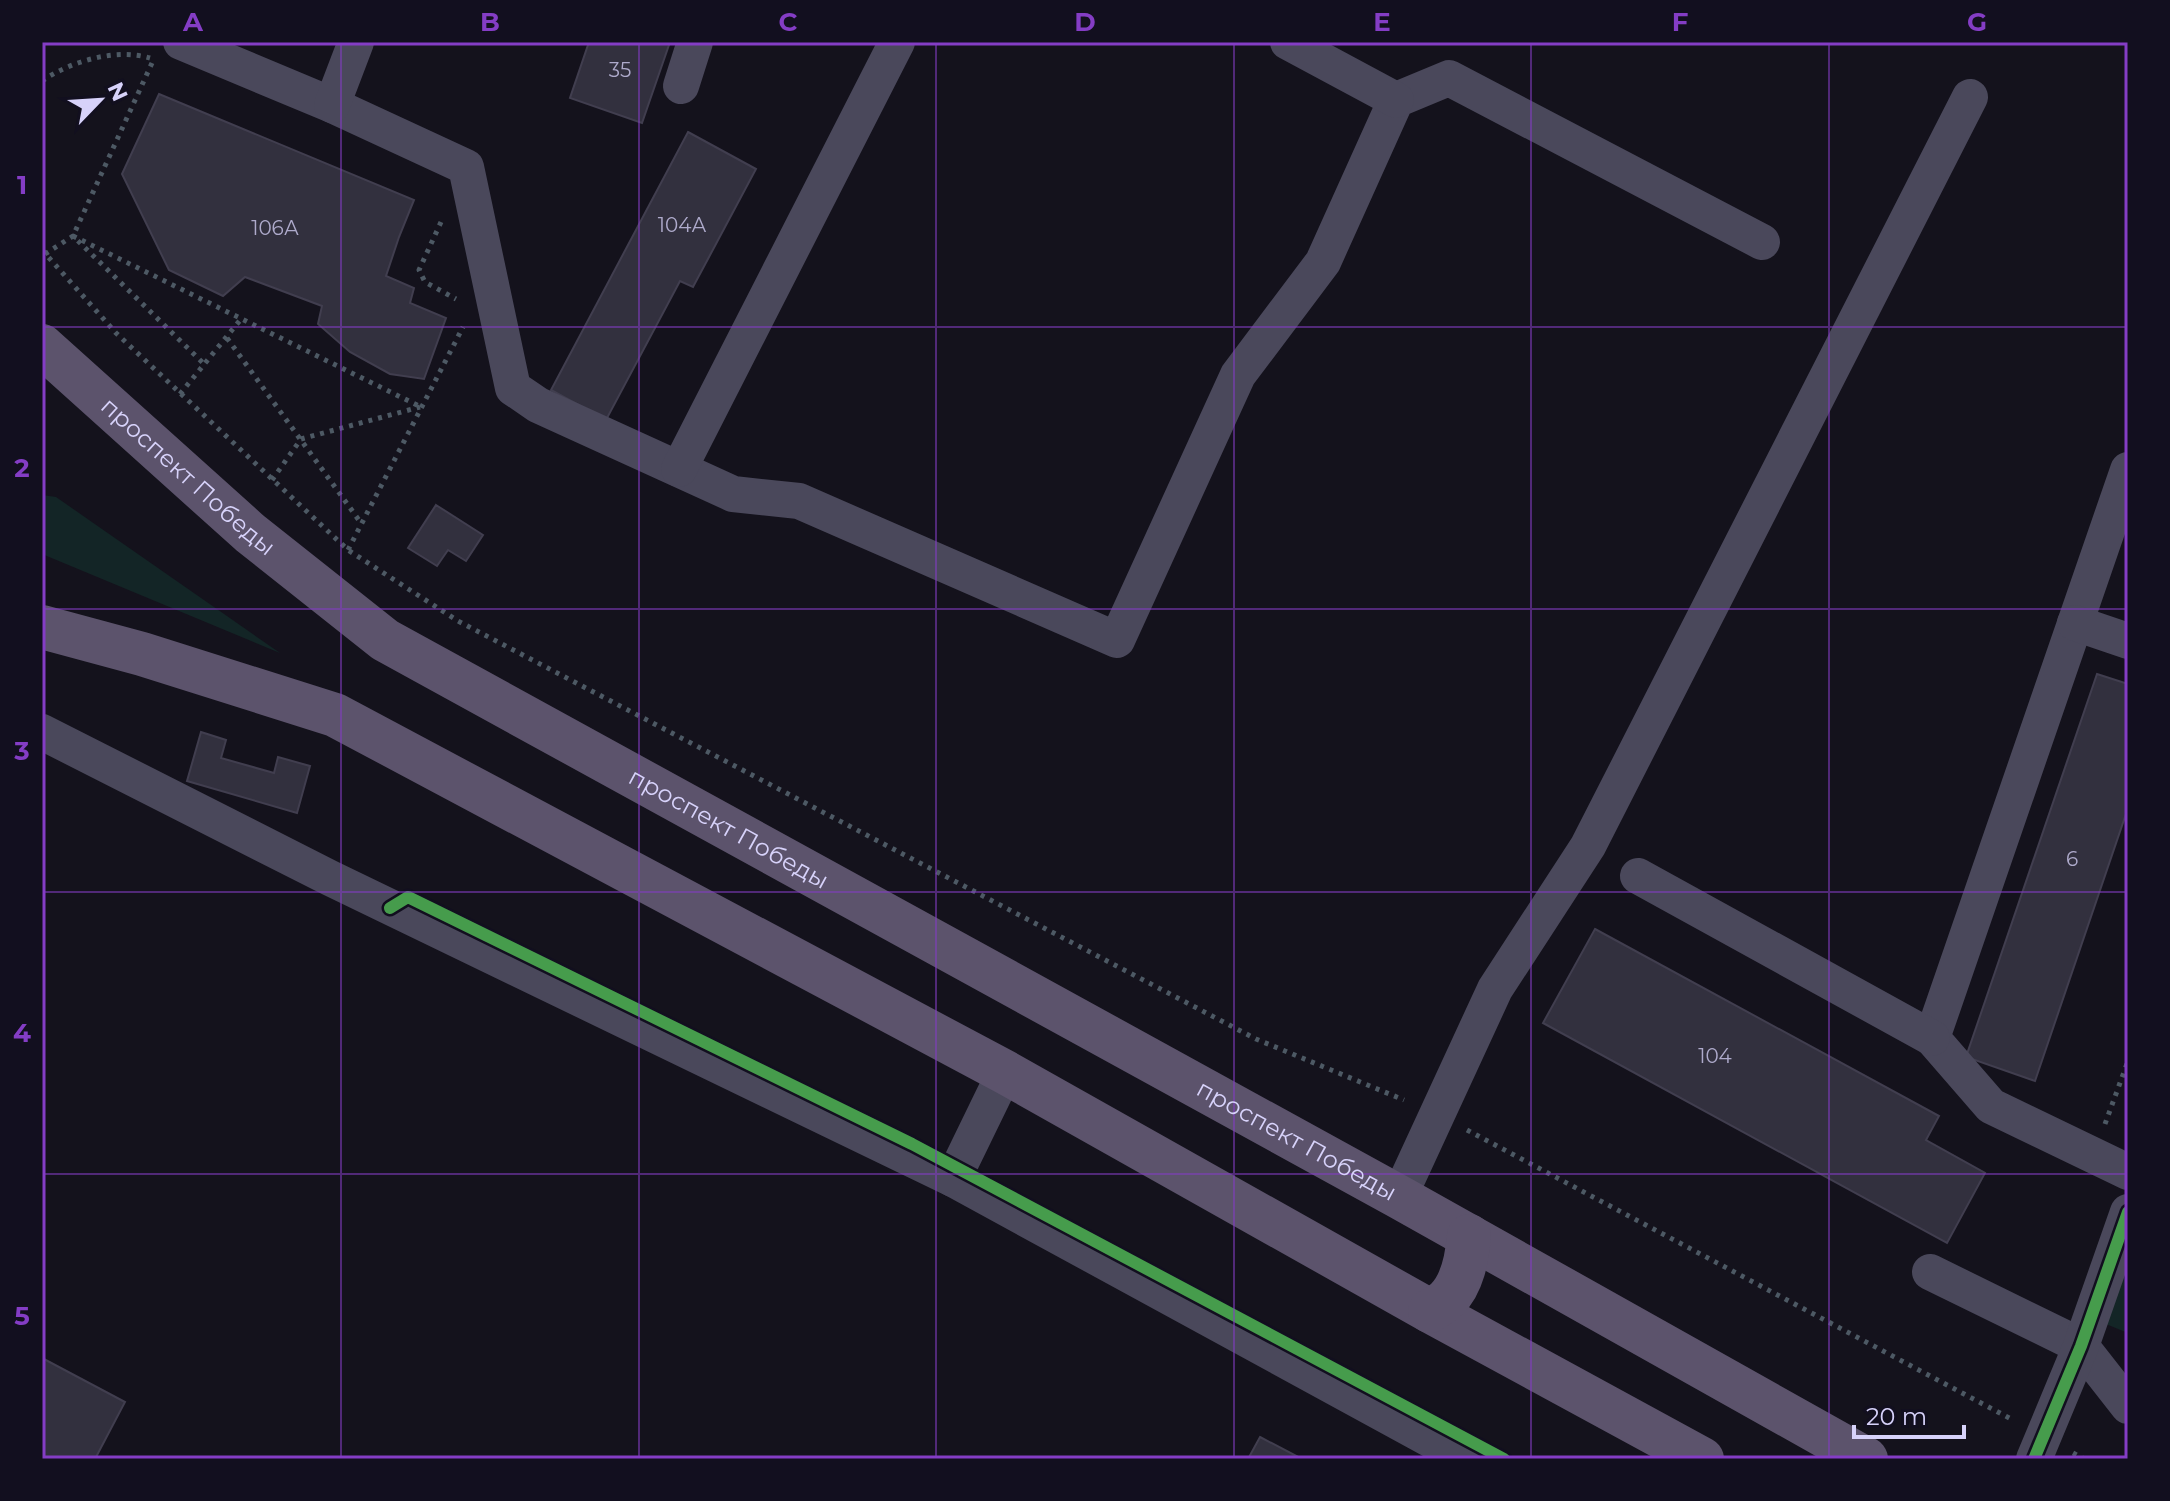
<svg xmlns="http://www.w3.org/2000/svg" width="2170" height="1501" font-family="Montserrat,sans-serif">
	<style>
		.green { fill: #132526 }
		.building { fill: #32303e; stroke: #413e4f; stroke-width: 2 }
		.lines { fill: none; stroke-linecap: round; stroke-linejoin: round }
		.path { stroke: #4d5964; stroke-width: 5; stroke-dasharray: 4 6; stroke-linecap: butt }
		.minor { stroke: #4a485b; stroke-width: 36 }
		.major { stroke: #5c536c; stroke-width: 44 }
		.cycleway-casing { stroke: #120f1f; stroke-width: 17 }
		.cycleway { stroke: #469c4c; stroke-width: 12 }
		.grid { fill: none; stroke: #843dc5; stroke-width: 2; stroke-opacity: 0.55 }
		.labels { text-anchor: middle; stroke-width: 6; stroke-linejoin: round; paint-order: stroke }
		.number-label { font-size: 20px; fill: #aeaacb }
		.street-label { font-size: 24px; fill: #d7d2fa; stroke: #120f1f }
		.neatline { fill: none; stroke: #843dc5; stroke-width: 3 }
		.grid-label { font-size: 26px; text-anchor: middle; font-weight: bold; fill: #843dc5 }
	</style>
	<rect width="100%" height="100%" fill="#14121c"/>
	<g class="green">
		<path d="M42 495 56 497 280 653 42 554Z"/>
		<path d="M2128 1251V1333L2101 1322Z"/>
	</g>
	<g class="building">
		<path d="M589 42H670L642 123 570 98Z"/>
		<path d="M159 94 414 200 399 237 386 276 414 288 410 303 446 318 424 379 390 374 350 352 318 324 322 306 245 277 223 296 169 270 122 174Z"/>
		<path d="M688 132 756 169 693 287 680 281 606 420 551 390Z"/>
		<path d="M436 505 483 535 466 561 448 550 437 566 408 548Z"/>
		<path d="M2097 674 2128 684V808L2035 1081 1966 1057Z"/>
		<path d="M201 732 226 740 221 758 274 773 278 757 310 766 297 813 187 781Z"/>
		<path d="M1595 929 1939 1116 1926 1140 1985 1173 1947 1243 1543 1023Z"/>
		<path d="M42 1358 125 1402 95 1459H42Z"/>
		<path d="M1260 1437 1302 1459H1248Z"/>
	</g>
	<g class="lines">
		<g class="path">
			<path d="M152 63 73 236 421 407"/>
			<path d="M42 81C71 61 116 48 150 58"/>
			<path d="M441 222 419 270 425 282 456 299"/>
			<path d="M42 250 116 333 348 550 458 621 1256 1039 1404 1100"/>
			<path d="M45 254 73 236 204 364"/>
			<path d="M227 338 361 523"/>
			<path d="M180 394 241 319"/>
			<path d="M272 480 301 439 420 407"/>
			<path d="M348 550 463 327"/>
			<path d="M2105 1124 2128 1061"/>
			<path d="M1467 1130 2013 1420"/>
			<path d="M2073 1453 2084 1459"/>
		</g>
		<g class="minor">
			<path d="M181 42 332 105 466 167 513 388 538 405 733 494 799 501 1117 640 1238 375 1323 262 1396 100 1449 78 1762 242"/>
			<path d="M1288 42 1396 100"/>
			<path d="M681 86 695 42"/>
			<path d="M332 105 356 42"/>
			<path d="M679 469 897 42"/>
			<path d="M2128 470 1932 1038 1991 1106 2128 1172"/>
			<path d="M2075 623 2128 641"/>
			<path d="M42 732 330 878 953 1179"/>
			<path d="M1638 876 1932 1038"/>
			<path d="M1005 1072 953 1179 1466 1459"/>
			<path d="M1399 1197 1495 989 1588 846 1970 97"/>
			<path d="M1930 1272 2081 1346 2128 1406"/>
			<path d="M2034 1459 2081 1346 2128 1212"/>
		</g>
		<g class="major">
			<path id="s1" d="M42 346 250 533 385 640 1399 1197 1866 1459"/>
			<path d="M42 627 142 654 335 715 1005 1072 1430 1311 1702 1459"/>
			<path d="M1430 1311C1435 1307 1442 1304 1447 1299 1463 1283 1467 1258 1469 1236"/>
		</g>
		<g class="cycleway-casing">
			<g id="cycleway">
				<path d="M390 908 408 897 912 1144 1504 1459"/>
				<path d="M2034 1459 2081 1346 2128 1212"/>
			</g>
		</g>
		<use href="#cycleway" class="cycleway"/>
	</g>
	<path class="grid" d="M341 42V1459M639 42V1459M936 42V1459M1234 42V1459M1531 42V1459M1829 42V1459M42 327H2128M42 609H2128M42 892H2128M42 1174H2128"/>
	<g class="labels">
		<g class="number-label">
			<text x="620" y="77">35</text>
			<text x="682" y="232">104А</text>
			<text x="275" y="235">106А</text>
			<text x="2072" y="866">6</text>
			<text x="1715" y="1063">104</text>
		</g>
		<g class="street-label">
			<text dy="8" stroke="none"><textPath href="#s1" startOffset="196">проспект Победы</textPath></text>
			<text dy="8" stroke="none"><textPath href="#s1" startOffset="844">проспект Победы</textPath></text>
			<text dy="8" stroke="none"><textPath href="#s1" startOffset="1492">проспект Победы</textPath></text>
		</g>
	</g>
	<rect width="2170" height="1501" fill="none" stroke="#120f1f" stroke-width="88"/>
	<g transform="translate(100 100) rotate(65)" stroke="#120f1f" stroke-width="6" paint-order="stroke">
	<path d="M0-6L14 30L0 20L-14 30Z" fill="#d7d2fa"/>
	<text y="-12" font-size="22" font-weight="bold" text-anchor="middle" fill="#d7d2fa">N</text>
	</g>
	<path d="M1854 1425v12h110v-12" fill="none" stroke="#d7d2fa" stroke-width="4"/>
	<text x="1866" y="1425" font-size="24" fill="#d7d2fa" stroke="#120f1f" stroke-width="6" paint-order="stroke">20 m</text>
	<rect x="44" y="44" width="2082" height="1413" class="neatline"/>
	<g class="grid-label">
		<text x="193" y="31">A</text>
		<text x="490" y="31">B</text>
		<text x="788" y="31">C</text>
		<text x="1085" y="31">D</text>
		<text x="1382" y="31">E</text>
		<text x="1680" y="31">F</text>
		<text x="1977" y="31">G</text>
		<text x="22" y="194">1</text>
		<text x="22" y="477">2</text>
		<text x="22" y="760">3</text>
		<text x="22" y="1042">4</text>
		<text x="22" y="1325">5</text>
	</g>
</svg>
